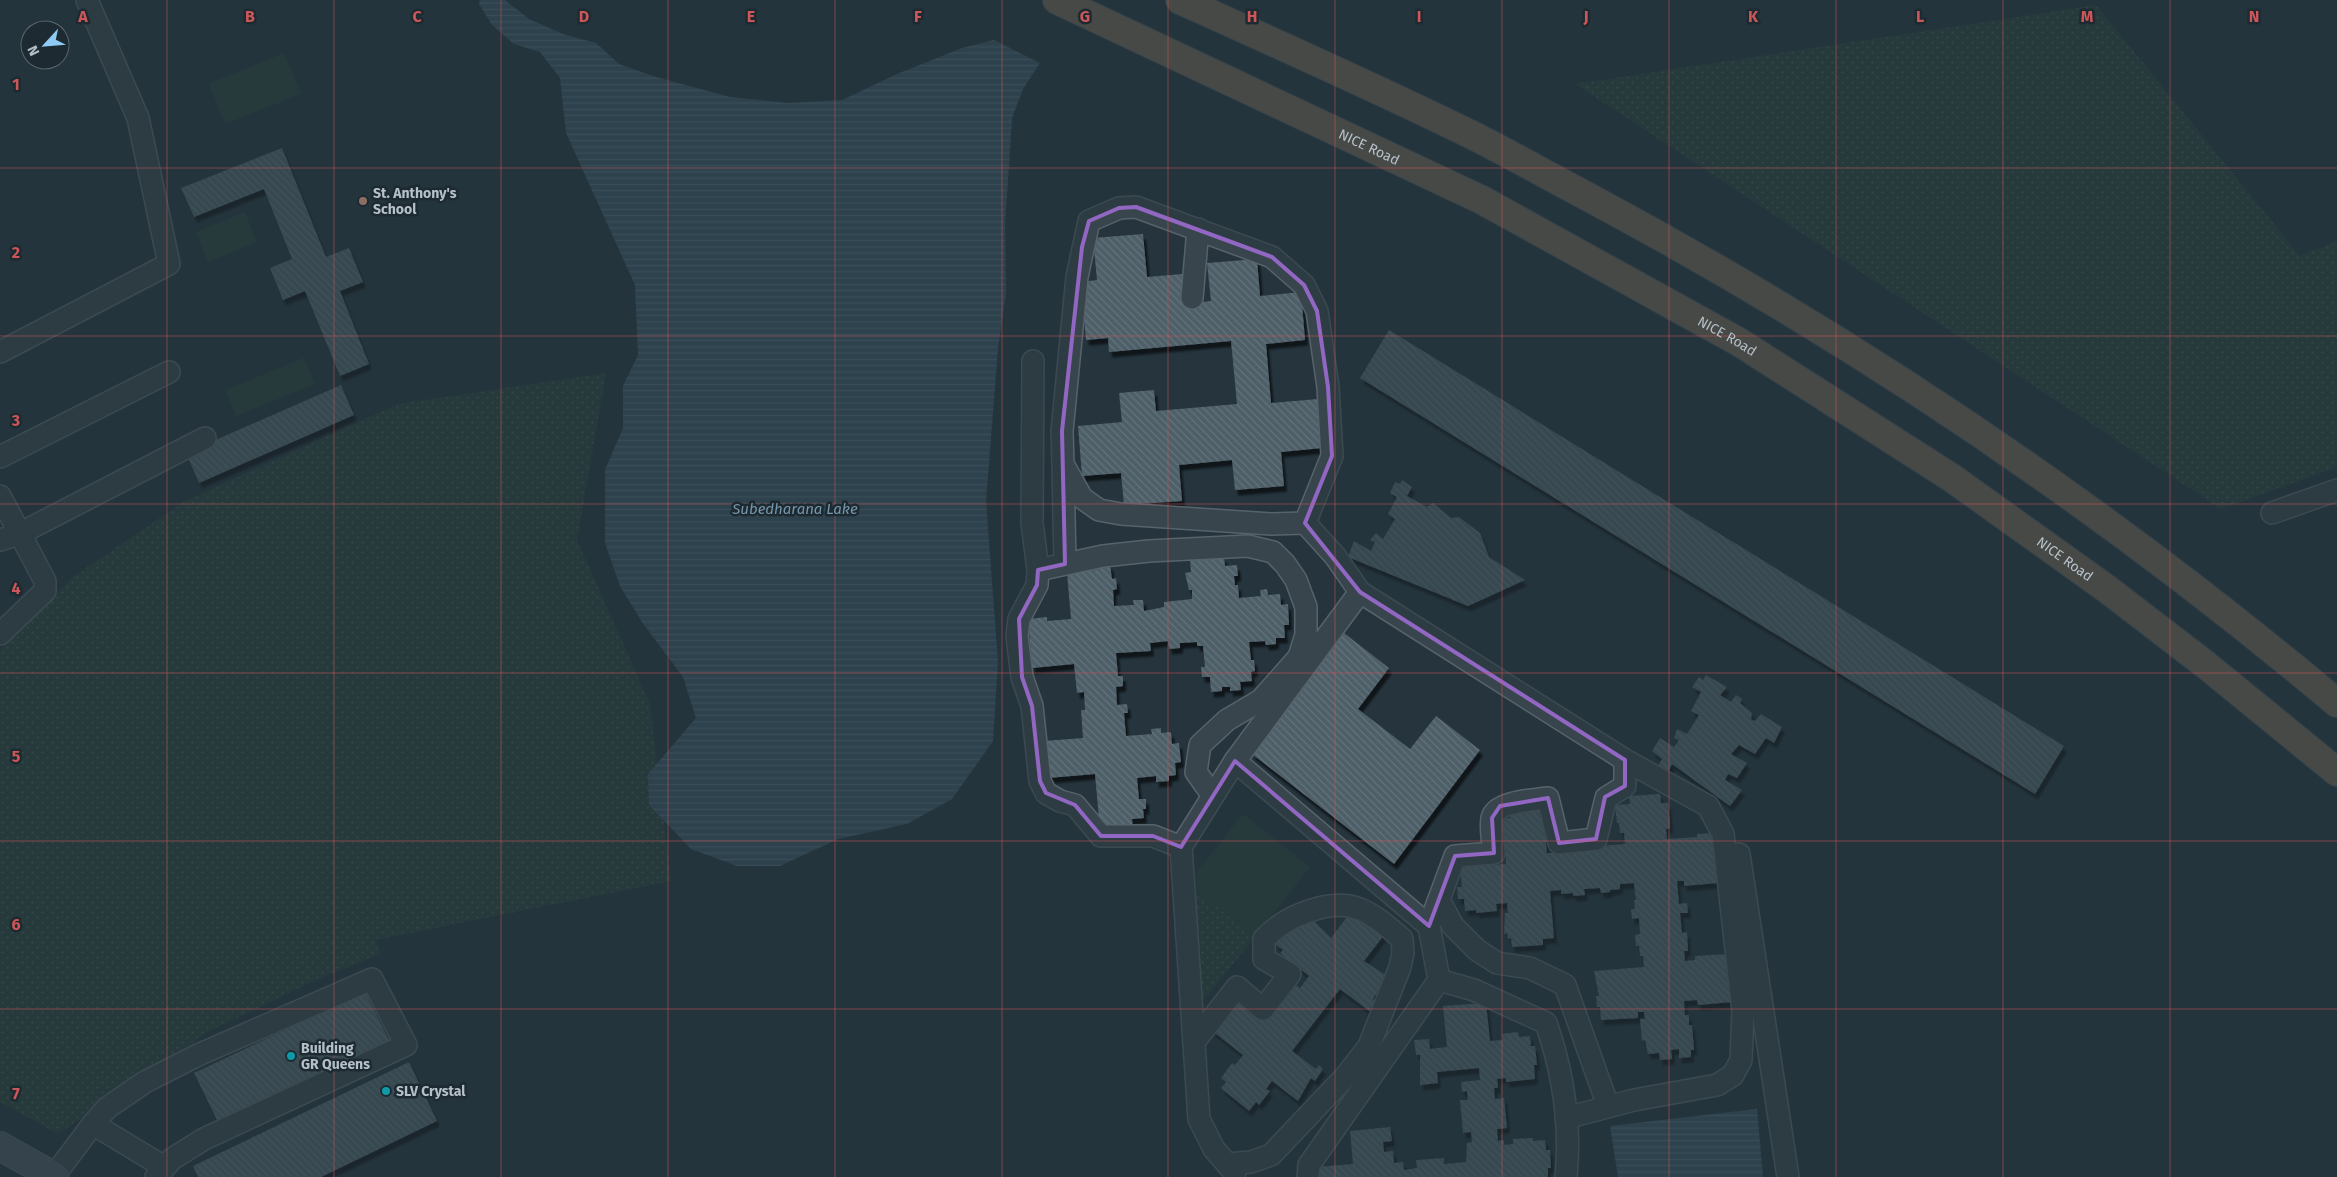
<svg xmlns="http://www.w3.org/2000/svg" width="2337" height="1177" font-family="'Fira Sans',sans-serif">
	<style>
		.grass { fill: url(#grass-dots) }
		.garden { fill: #28403d }
		.water { fill: url(#water-rules) }
		.building { fill: url(#building-back-hatch); filter: url(#shadow) }
		.lines { fill: none; stroke-linecap: round; stroke-linejoin: round }
		.street-casing { stroke: #57636b; stroke-width: 24 }
		.secondary-casing { stroke: #57636b; stroke-width: 30 }
		.highway-casing { stroke: #445058; stroke-width: 30 }
		.street { stroke: #39454d; stroke-width: 21 }
		.secondary { stroke: #475560; stroke-width: 28 }
		.highway { stroke: #726256; stroke-width: 28 }
		.marked { fill: none; stroke: #9267c3; stroke-width: 4; stroke-linejoin: round }
		.grid { fill: none; stroke: #cc5658; stroke-width: 1; stroke-opacity: 0.55 }
		.education-dot { fill: #8d6e63; stroke: #1e2a32; stroke-width: 2 }
		.culture-dot { fill: #0f9aa8; stroke: #1e2a32; stroke-width: 2 }
		.labels { text-anchor: middle; stroke-width: 5; stroke-linejoin: round; paint-order: stroke }
		.street-label { font-size: 14px; fill: #b5c0c8; stroke: #1e2a32 }
		.poi-label { font-size: 14px; font-weight: bold; fill: #b5c0c8; stroke: #1e2a32; text-anchor: start }
		.water-label { font-size: 15px; font-style: italic; fill: #7696aa; stroke: #1e2a32 }
		.grid-label { font-size: 16px; text-anchor: middle; font-weight: bold; fill: #cc5658; stroke: #1e2a32; stroke-width: 5; stroke-linejoin: round; paint-order: stroke }
	</style>
	<defs>
		<pattern id="grass-dots" width="8" height="8" patternUnits="userSpaceOnUse" patternTransform="scale(1.25)"><rect width="8" height="8" fill="#28403d"/><path d="M2 2h.1M6 6h.1" fill="none" stroke="#455a58" stroke-width="1.8" stroke-linecap="round"/></pattern>
		<pattern id="water-rules" width="6" height="5" patternUnits="userSpaceOnUse" patternTransform="scale(1.25)"><rect width="6" height="5" fill="#395363"/><path d="M0 2.5h6" fill="none" stroke="#536a78"/></pattern>
		<pattern id="building-back-hatch" width="6" height="6" patternUnits="userSpaceOnUse" patternTransform="scale(1.25)"><rect width="6" height="6" fill="#4e5e67"/><path d="M-1 5l2 2M0 0l6 6M5-1l2 2" fill="none" stroke="#65737b"/></pattern>
		<filter id="shadow"><feDropShadow dx="3" dy="5.5" stdDeviation="1" flood-color="#0009"/></filter>
	</defs>
	<rect width="100%" height="100%" fill="#25343d"/>
	<g class="grass">
		<path d="M2096 5 2300 256 2337 241V467L2221 509 1575 84Z"/>
		<path d="M606 373 577 540 650 704 671 881 375 940 381 954 318 979 208 1032 58 1134 0 1102V650L73 577 183 502 398 404Z"/>
		<path d="M1188 883 1255 937 1201 1003Z"/>
	</g>
	<g class="garden">
		<path d="M284 53 301 94 225 124 209 84Z"/>
		<path d="M245 212 257 242 208 262 196 232Z"/>
		<path d="M304 358 315 384 236 416 225 390Z"/>
		<path d="M1243 814 1310 867 1255 937 1188 883Z"/>
	</g>
	<g class="water">
		<path d="M480 0H505L529 19 563 34 596 43 619 64 656 77 730 97 788 103 842 100 897 74 962 48 994 40 1040 63 1023 89 1012 118 1009 166 1005 222 1006 293 998 349 986 501 998 662 993 741 952 799 907 824 838 839 780 866H737L691 849 649 805 648 774 696 718 683 677 642 622 620 586 605 543V470L623 428V386L638 355 635 285 566 133 560 78 540 52 514 44 492 25 479 4Z"/>
		<path d="M1757 1109 1763 1177H1618L1610 1126Z"/>
	</g>
	<g class="building">
		<path d="M282 148 326 257 349 248 363 282 340 291 369 364 340 376 305 291 283 300 270 268 292 259 264 189 194 217 181 188Z"/>
		<path d="M1143 234 1147 277 1182 274 1184 304 1211 301 1207 263 1257 259 1260 296 1301 292 1305 340 1266 344 1271 403 1318 399 1322 448 1281 452 1284 486 1235 490 1232 460 1179 465 1182 501 1124 505 1121 473 1082 476 1078 426 1122 422 1119 393 1154 390 1156 411 1237 404 1231 341 1109 352 1108 338 1086 340 1081 282 1097 280 1093 238Z"/>
		<path d="M1389 330 2064 746 2035 794 1360 378Z"/>
		<path d="M341 385 354 415 199 483 186 453Z"/>
		<path d="M1402 480 1412 487 1407 496 1427 507 1433 503 1451 518 1459 517 1480 533 1489 557 1525 580 1468 606 1348 557 1354 541 1371 551 1375 542 1370 540 1376 533 1383 539 1395 519 1388 514 1397 497 1390 493 1395 482 1400 484Z"/>
		<path d="M1224 557 1225 566 1237 565 1238 576H1234L1235 585H1238L1239 598 1261 596 1260 590 1267 589 1268 595 1280 594 1281 605 1288 604 1289 625H1284L1285 638H1276V644L1266 645 1265 641 1249 642 1251 660H1254L1255 671 1251 672 1252 681 1240 682 1241 690 1230 691V687H1222V691L1211 692 1210 677H1202L1201 667H1205L1203 646H1197V642L1180 643V648L1169 649 1168 641 1150 643 1151 651 1116 653 1118 676H1123V686L1116 687 1117 705 1127 704 1128 713H1124L1126 736 1152 734 1151 729 1161 728V733L1171 732 1172 744 1179 743 1181 762 1175 763 1176 775 1169 776V781L1156 782V776L1137 778 1139 799H1146V809H1143L1144 818 1132 819 1133 828 1121 829V824L1112 825V829L1100 830 1095 774 1048 778 1044 741 1083 738 1081 710H1085L1084 692 1077 693 1074 664 1032 668 1028 619 1047 617V621L1071 619 1067 573 1079 572V567H1086V571L1097 570V566L1110 565 1112 579 1116 578 1117 589 1113 590 1114 606 1134 605 1133 600H1143L1144 611 1164 607V602L1192 599V590H1189L1185 573 1191 572 1190 560Z"/>
		<path d="M1344 633 1389 668 1358 709 1410 749 1436 716 1480 750 1394 864 1252 754Z"/>
		<path d="M1706 675 1727 687 1720 695 1731 702 1736 695 1742 699 1740 703 1752 713 1751 719 1755 721 1761 714 1782 727 1774 743 1766 738 1755 754 1739 745 1731 754 1747 763 1737 778 1728 774 1725 780 1742 790 1730 806 1672 764 1668 772 1658 766 1662 759 1652 751 1660 738 1674 747 1679 740 1674 738 1677 729 1687 734 1699 715 1691 711 1701 692 1692 687 1699 677 1703 680Z"/>
		<path d="M1660 794 1661 803H1668L1670 828 1666 829 1667 839 1697 837V834L1713 833 1721 858 1715 859 1716 869 1723 868 1724 878 1717 879V883L1684 886V881H1677L1679 904 1687 903 1688 913H1680L1682 933 1687 932 1688 951H1684L1685 961 1695 960V956L1728 954 1732 1002 1698 1005 1697 1000 1684 1001 1685 1015H1689V1025H1692L1694 1050H1691V1057L1679 1058V1049L1671 1050 1672 1059 1660 1060 1659 1053 1648 1054 1645 1040 1642 1041 1640 1019H1645L1644 1012H1638V1018L1601 1020 1600 1007H1597L1596 996H1599L1594 971 1644 967 1643 956H1640L1639 946H1636L1635 935 1640 934 1639 918 1632 919 1631 909H1635L1634 900H1636L1634 883 1620 884V889L1610 890V892L1601 893 1600 888 1584 889 1585 895 1573 896V893L1561 894V890L1550 891 1554 938 1543 939V945L1512 947 1511 938 1508 939 1507 933 1504 934 1505 913H1508L1507 903 1496 904 1497 911 1476 913V910L1465 911 1464 899H1458L1457 887H1462L1459 862 1491 859V865L1506 864 1505 848 1499 849 1497 819 1510 818 1509 812 1539 809 1540 817 1549 816 1551 842H1546L1547 853H1561L1560 849 1625 844 1624 833H1620L1619 823H1617L1615 805 1630 804 1629 796Z"/>
		<path d="M1350 913 1388 930 1364 961 1387 976 1373 999 1376 1001 1369 1011 1340 989 1292 1051 1316 1069 1319 1065 1323 1069 1315 1081 1311 1078 1298 1101 1272 1081 1266 1089 1270 1091 1259 1105 1256 1102 1249 1111 1221 1088 1226 1082 1221 1078 1232 1063 1235 1065 1243 1055 1211 1030 1235 999 1262 1020 1292 982 1300 988 1309 976 1280 953 1283 950 1275 944 1281 937 1283 938 1301 915 1311 918 1331 938Z"/>
		<path d="M365 992 389 1040 217 1120 194 1073Z"/>
		<path d="M1486 1003 1490 1041 1503 1040 1502 1034 1518 1032 1519 1037 1530 1036 1531 1046H1535L1537 1065H1534L1535 1079 1506 1082V1078L1497 1079 1498 1088H1494L1495 1099 1504 1098 1507 1128 1497 1129 1498 1141 1504 1140V1145L1513 1144V1139L1533 1138V1141L1545 1140 1546 1150H1550L1551 1168H1548V1177H1316L1315 1167 1353 1164 1350 1131 1390 1127 1392 1141 1383 1142 1384 1152 1393 1151 1394 1163 1403 1162 1404 1170 1417 1168 1416 1160 1444 1158V1164L1466 1162 1467 1143 1472 1142 1471 1132 1463 1133 1460 1100H1468L1467 1091 1462 1092 1461 1082 1480 1080 1479 1068 1437 1072 1438 1083 1420 1085V1055H1416L1414 1040 1429 1039 1430 1049 1447 1047 1443 1006Z"/>
		<path d="M409 1062 437 1121 321 1177H198L193 1166Z"/>
	</g>
	<g class="lines">
		<g class="street-casing">
			<g id="street">
				<path d="M1192 298 1198 229"/>
				<path d="M0 352 169 264 138 118 87 0"/>
				<path d="M1033 361 1032 523 1038 570 1037 585 1019 619 1017 636 1022 677 1032 706 1040 781 1046 793 1060 801 1075 805 1101 836H1153L1181 847"/>
				<path d="M0 457 169 372"/>
				<path d="M1063 467 1065 564"/>
				<path d="M0 496 45 581V591L0 634"/>
				<path d="M2272 513 2337 490"/>
				<path d="M1305 523 1332 456 1328 387 1317 311 1304 285 1272 257 1136 207 1119 208 1089 221 1077 277 1062 431 1063 464 1082 498 1099 510 1121 514 1271 524 1305 523 1335 556 1360 592 1625 760 1708 806 1723 834 1743 1011 1741 1060 1733 1075 1717 1085 1634 1100 1566 1118"/>
				<path d="M0 540 19 534 205 438"/>
				<path d="M1038 570 1103 556 1149 551 1248 546 1273 552 1285 564 1296 580 1306 607V635L1299 657 1261 700 1227 720 1200 745 1196 772 1213 796"/>
				<path d="M1235 761 1429 926"/>
				<path d="M1739 854 1788 1177"/>
				<path d="M1439 900 1453 926 1477 950 1497 963 1530 968 1565 985 1608 1106"/>
				<path d="M1439 980 1474 990 1546 1023C1563 1072 1571 1125 1566 1177"/>
				<path d="M1194 1042 1237 987 1263 1009 1290 974 1264 959V939C1277 925 1291 917 1309 911 1352 896 1370 911 1402 939L1403 953 1400 967 1369 1046 1345 1077 1271 1155 1251 1162 1227 1164"/>
				<path d="M93 1124 164 1167"/>
				<path d="M1235 1173 1214 1149 1199 1119 1181 847 1235 761 1360 592"/>
				<path d="M54 1176 93 1124 107 1108 145 1082 198 1055 372 979 406 1045 204 1139 172 1159 156 1177"/>
				<path d="M1308 1177 1309 1165 1439 980 1429 926 1455 856 1494 853C1493 842 1490 828 1492 818 1496 801 1534 800 1548 798L1559 843 1596 839 1606 798 1625 786V760"/>
			</g>
		</g>
		<g class="secondary-casing">
			<path id="secondary" d="M0 1146 55 1177"/>
		</g>
		<g class="highway-casing">
			<g id="highway">
				<path id="s1" d="M1057 0 1482 200 1739 342 1952 478 2107 589 2206 665 2337 772"/>
				<path d="M1180 0C1278 44 1376 88 1472 135 1512 155 1552 178 1592 199 1857 341 2107 510 2337 703"/>
			</g>
		</g>
		<use href="#street" class="street"/>
		<use href="#secondary" class="secondary"/>
		<use href="#highway" class="highway"/>
	</g>
	<path d="M0 0H2337V1177H0ZM1136 207 1272 257 1304 285 1317 311 1328 387 1332 456 1305 523 1360 592 1625 760V786L1605 797 1596 839 1559 843 1548 798 1500 806 1492 818 1494 853 1455 856 1429 926 1235 761 1181 847 1153 836H1101L1075 805 1046 793 1040 781 1032 706 1022 677 1019 619 1037 585 1038 570 1065 564 1062 431 1082 247 1089 221 1119 208Z" fill="#25343d" fill-opacity=".55" fill-rule="evenodd"/>
	<path class="marked" d="M1136 207 1272 257 1304 285 1317 311 1328 387 1332 456 1305 523 1360 592 1625 760V786L1605 797 1596 839 1559 843 1548 798 1500 806 1492 818 1494 853 1455 856 1429 926 1235 761 1181 847 1153 836H1101L1075 805 1046 793 1040 781 1032 706 1022 677 1019 619 1037 585 1038 570 1065 564 1062 431 1082 247 1089 221 1119 208Z"/>
	<path class="grid" d="M167 0V1177M334 0V1177M501 0V1177M668 0V1177M835 0V1177M1002 0V1177M1168 0V1177M1335 0V1177M1502 0V1177M1669 0V1177M1836 0V1177M2003 0V1177M2170 0V1177M0 168H2337M0 336H2337M0 504H2337M0 673H2337M0 841H2337M0 1009H2337"/>
	<circle class="education-dot" cx="363" cy="201" r="5"/>
	<g class="culture-dot">
		<circle cx="291" cy="1056" r="5"/>
		<circle cx="386" cy="1091" r="5"/>
	</g>
	<g class="labels">
		<g class="street-label">
			<text dy="5" stroke="none"><textPath href="#s1" startOffset="345">NICE Road</textPath></text>
			<text dy="5" stroke="none"><textPath href="#s1" startOffset="750">NICE Road</textPath></text>
			<text dy="5" stroke="none"><textPath href="#s1" startOffset="1155">NICE Road</textPath></text>
		</g>
		<g class="poi-label">
			<text x="373" y="198">St. Anthony's<tspan x="373" dy="16">School</tspan></text>
			<text x="301" y="1053">Building<tspan x="301" dy="16">GR Queens</tspan></text>
			<text x="396" y="1096">SLV Crystal</text>
		</g>
		<g class="water-label">
			<text x="795" y="514">Subedharana Lake</text>
		</g>
	</g>
	<g class="grid-label">
		<text x="83" y="22">A</text>
		<text x="250" y="22">B</text>
		<text x="417" y="22">C</text>
		<text x="584" y="22">D</text>
		<text x="751" y="22">E</text>
		<text x="918" y="22">F</text>
		<text x="1085" y="22">G</text>
		<text x="1252" y="22">H</text>
		<text x="1419" y="22">I</text>
		<text x="1586" y="22">J</text>
		<text x="1753" y="22">K</text>
		<text x="1920" y="22">L</text>
		<text x="2087" y="22">M</text>
		<text x="2254" y="22">N</text>
		<text x="16" y="90">1</text>
		<text x="16" y="258">2</text>
		<text x="16" y="426">3</text>
		<text x="16" y="594">4</text>
		<text x="16" y="762">5</text>
		<text x="16" y="930">6</text>
		<text x="16" y="1099">7</text>
	</g>
	<g transform="translate(45 45) rotate(244)"><circle r="24" fill="#1e2a32" stroke="#5a666e"/>
	<path d="M0-4L9 19L0 12L-9 19Z" fill="#8ecaf3"/>
	<text y="-8" font-size="14" font-weight="bold" text-anchor="middle" fill="#b5c0c8">N</text>
	</g>
</svg>
